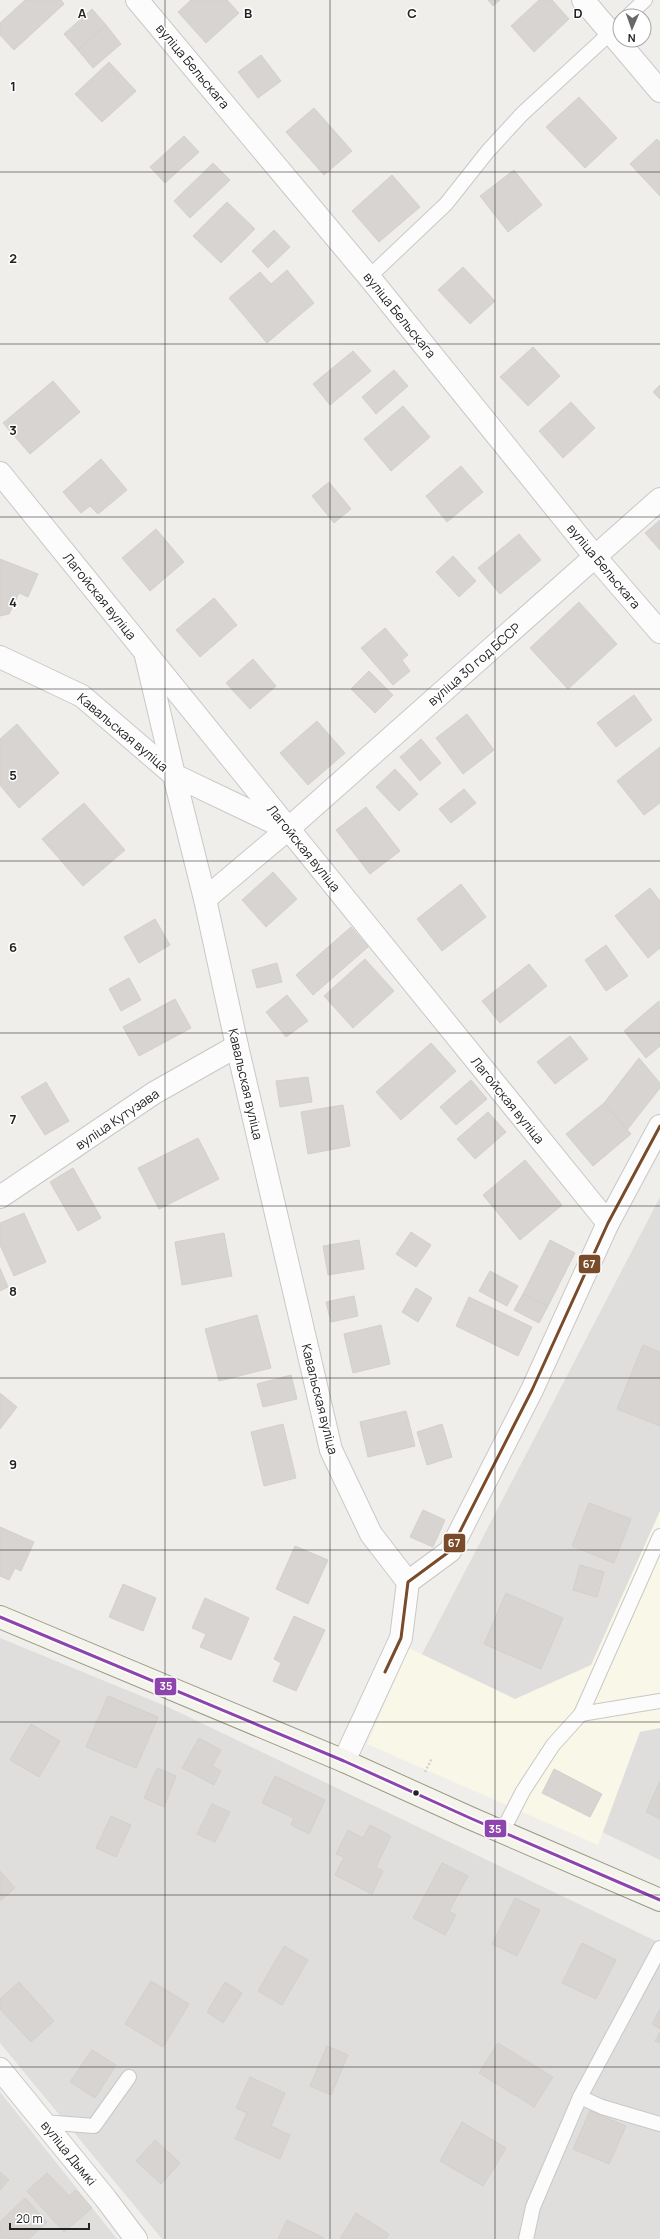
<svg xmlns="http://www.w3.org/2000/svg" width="660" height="2239" font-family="Manrope,sans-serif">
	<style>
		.residential { fill: #dfdedc }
		.education { fill: #f8f7e8 }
		.building { fill: #d7d4d2; stroke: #d3d0cc }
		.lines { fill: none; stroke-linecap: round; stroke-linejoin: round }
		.service-casing { stroke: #c9c8c7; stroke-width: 16 }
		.minor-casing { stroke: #c9c8c7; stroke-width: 24 }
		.secondary-casing { stroke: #999a82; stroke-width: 24 }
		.path { stroke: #dccecd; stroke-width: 2.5; stroke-dasharray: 2 2; stroke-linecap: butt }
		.service { stroke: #fdfcfc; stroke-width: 14 }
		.minor { stroke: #fdfcfc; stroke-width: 22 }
		.secondary { stroke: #f4f4ed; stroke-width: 22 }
		.bus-1-casing { stroke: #fff; stroke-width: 6 }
		.bus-2-casing { stroke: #fff; stroke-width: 6 }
		.bus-1 { stroke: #8e44ad; stroke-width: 3 }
		.bus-2 { stroke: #7a4b2a; stroke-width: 3 }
		.grid { fill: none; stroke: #222; stroke-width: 1; stroke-opacity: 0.55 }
		.bus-dot { fill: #222; stroke: #fff; stroke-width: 1.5 }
		.labels { text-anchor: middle; stroke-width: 3; stroke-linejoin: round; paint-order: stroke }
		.street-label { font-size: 13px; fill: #222; stroke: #fff }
		.grid-label { font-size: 13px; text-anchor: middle; font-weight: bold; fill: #222; stroke: #fff; stroke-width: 3; stroke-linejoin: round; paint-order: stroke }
		.line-badge { stroke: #fff; stroke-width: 1.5 }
		.badge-label { font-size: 11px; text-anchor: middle; font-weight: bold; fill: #fff }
	</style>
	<rect width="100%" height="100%" fill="#f0eeeb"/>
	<g class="residential">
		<path d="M660 1197V1860L384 1727Z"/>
		<path d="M0 1638 168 1707 660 1943V2239H162L0 2043Z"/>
		<path d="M0 2092 117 2239H0Z"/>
	</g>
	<path class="education" d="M660 1511V1728L640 1732 598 1845 367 1744 409 1648 515 1699 591 1665Z"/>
	<g class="building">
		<path d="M25 0H61L64 4 14 50 0 35V23Z"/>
		<path d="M191 0H227L239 13 206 43 178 12Z"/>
		<path d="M488 0H500L493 6Z"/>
		<path d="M539 0H552L569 19 534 52 511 26Z"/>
		<path d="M92 9 106 25 78 50 64 34Z"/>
		<path d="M106 25 121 44 93 68 78 50Z"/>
		<path d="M261 55 281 81 258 98 238 72Z"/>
		<path d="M109 62 136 91 102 122 75 94Z"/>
		<path d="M579 97 617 138 585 168 546 127Z"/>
		<path d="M314 108 352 151 324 175 286 132Z"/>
		<path d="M184 136 199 152 165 183 150 167Z"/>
		<path d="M657 139 660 142V196L630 164Z"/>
		<path d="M213 163 230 180 190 218 174 201Z"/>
		<path d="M514 170 542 205 508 232 480 196Z"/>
		<path d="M392 175 420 207 379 242 352 211Z"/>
		<path d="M227 202 255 229 221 263 193 236Z"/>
		<path d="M274 230 290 247 268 268 252 251Z"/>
		<path d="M463 267 495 301 470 324 438 290Z"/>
		<path d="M287 270 314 303 267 343 229 298 260 272 271 284Z"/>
		<path d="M533 347 560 376 528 406 500 377Z"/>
		<path d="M353 351 371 371 330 405 313 384Z"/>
		<path d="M394 370 408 386 376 414 362 397Z"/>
		<path d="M53 381 80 412 30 454 3 423Z"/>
		<path d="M660 385V399L653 392Z"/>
		<path d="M571 402 595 428 563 458 539 431Z"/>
		<path d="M403 406 430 437 391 471 364 439Z"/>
		<path d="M101 459 127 490 98 514 90 506 81 513 63 492Z"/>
		<path d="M461 466 483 492 447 522 426 496Z"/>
		<path d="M329 482 351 509 334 523 312 496Z"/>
		<path d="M660 520V550L645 533Z"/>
		<path d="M156 529 184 562 150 591 122 558Z"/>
		<path d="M519 534 541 560 500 594 478 568Z"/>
		<path d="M453 556 476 581 459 597 436 572Z"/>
		<path d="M0 559 38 574 28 597 19 593 9 614 0 616Z"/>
		<path d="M214 598 237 625 200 657 176 630Z"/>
		<path d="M579 602 617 644 568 689 530 648Z"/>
		<path d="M385 628 408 655 402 660 410 671 393 685 361 648Z"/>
		<path d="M253 659 276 686 250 709 226 683Z"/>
		<path d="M369 671 393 695 375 713 351 689Z"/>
		<path d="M634 695 652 720 616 747 597 723Z"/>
		<path d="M467 714 494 750 463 774 436 738Z"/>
		<path d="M317 721 345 753 308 785 280 753Z"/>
		<path d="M17 724 59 773 19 808 0 785V739Z"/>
		<path d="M421 739 441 763 420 781 400 757Z"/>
		<path d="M660 747V803L644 815 617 781Z"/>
		<path d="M395 769 418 794 399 811 376 787Z"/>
		<path d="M464 789 476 803 451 823 439 809Z"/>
		<path d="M84 803 125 850 83 886 42 839Z"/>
		<path d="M366 807 400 851 370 874 336 830Z"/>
		<path d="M273 872 297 899 266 927 242 900Z"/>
		<path d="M461 884 486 917 442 951 417 919Z"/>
		<path d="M650 888 660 901V948L648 958 615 916Z"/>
		<path d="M155 919 170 945 139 963 124 937Z"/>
		<path d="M351 927 368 947 313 995 296 975Z"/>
		<path d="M606 945 628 976 606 991 585 960Z"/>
		<path d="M365 959 394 991 353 1028 324 996Z"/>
		<path d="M277 963 282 982 257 988 252 970Z"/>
		<path d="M529 964 547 986 500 1023 482 1001Z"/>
		<path d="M129 978 141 1000 121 1011 109 989Z"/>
		<path d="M287 995 308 1021 286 1037 266 1012Z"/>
		<path d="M175 999 191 1028 139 1056 123 1027Z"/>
		<path d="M659 1001 660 1046 646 1058 624 1031Z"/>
		<path d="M570 1036 588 1059 555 1084 537 1062Z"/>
		<path d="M431 1043 456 1071 401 1120 376 1092Z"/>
		<path d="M639 1058 660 1083V1088L627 1130 604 1103Z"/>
		<path d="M308 1077 312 1102 280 1107 276 1081Z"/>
		<path d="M471 1080 487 1099 456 1125 440 1107Z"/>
		<path d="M46 1082 69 1121 45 1135 21 1097Z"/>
		<path d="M604 1103 631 1134 593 1166 566 1134Z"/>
		<path d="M343 1105 350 1146 308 1154 301 1112Z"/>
		<path d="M488 1112 506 1132 475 1159 457 1139Z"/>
		<path d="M198 1138 219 1179 159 1209 138 1168Z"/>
		<path d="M525 1160 562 1205 520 1240 483 1195Z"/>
		<path d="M73 1168 101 1218 78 1231 50 1182Z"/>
		<path d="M24 1213 46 1262 14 1276 0 1245V1223Z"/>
		<path d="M411 1232 431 1245 416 1267 396 1254Z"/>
		<path d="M224 1233 232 1276 182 1285 175 1242Z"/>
		<path d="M359 1240 364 1269 328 1275 323 1246Z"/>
		<path d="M550 1240 575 1253 548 1306 523 1294Z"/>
		<path d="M0 1268 8 1287 0 1291Z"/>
		<path d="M490 1271 518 1286 507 1306 479 1291Z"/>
		<path d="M416 1288 432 1298 418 1322 402 1312Z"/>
		<path d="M523 1294 548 1306 539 1323 514 1310Z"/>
		<path d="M354 1296 358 1316 331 1322 326 1302Z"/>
		<path d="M469 1297 532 1327 518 1356 456 1326Z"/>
		<path d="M257 1315 271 1368 219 1381 205 1329Z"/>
		<path d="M381 1325 390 1364 353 1373 344 1334Z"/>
		<path d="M643 1345 660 1352V1426L617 1409Z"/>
		<path d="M291 1375 297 1399 263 1407 257 1384Z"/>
		<path d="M0 1393 17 1407 0 1429Z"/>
		<path d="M406 1411 415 1446 368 1457 360 1422Z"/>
		<path d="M283 1424 296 1478 264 1486 251 1432Z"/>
		<path d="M442 1424 452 1457 427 1465 417 1432Z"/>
		<path d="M589 1503 631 1519 614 1563 572 1546Z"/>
		<path d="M423 1510 445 1520 433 1547 410 1537Z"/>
		<path d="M0 1527 34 1542 21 1571 15 1568 9 1580 0 1576Z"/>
		<path d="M295 1546 328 1560 308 1604 276 1589Z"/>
		<path d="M580 1565 604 1572 597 1597 573 1590Z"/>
		<path d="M123 1584 156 1598 143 1631 109 1617Z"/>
		<path d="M506 1593 563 1618 541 1669 484 1644Z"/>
		<path d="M205 1598 249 1618 231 1660 200 1647 206 1634 192 1628Z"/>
		<path d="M294 1616 325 1630 296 1691 273 1681 281 1663 274 1659Z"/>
		<path d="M108 1696 158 1717 136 1768 86 1747Z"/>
		<path d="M31 1724 60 1741 39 1777 10 1760Z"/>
		<path d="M199 1738 221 1750 212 1766 221 1771 214 1785 182 1768Z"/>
		<path d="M157 1768 176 1776 164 1807 144 1798Z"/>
		<path d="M554 1769 602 1794 590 1817 542 1793Z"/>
		<path d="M275 1776 325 1800 309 1834 291 1825 294 1818 262 1803Z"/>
		<path d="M660 1781V1819L646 1812Z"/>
		<path d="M212 1804 230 1812 215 1842 197 1834Z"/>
		<path d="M111 1816 131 1825 116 1857 96 1848Z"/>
		<path d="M370 1825 391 1836 376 1867 383 1871 372 1894 335 1875 344 1857 336 1854 348 1830 363 1838Z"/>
		<path d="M442 1863 468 1876 449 1911 456 1915 445 1935 413 1918Z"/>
		<path d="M0 1871 15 1888 0 1901Z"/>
		<path d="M515 1898 540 1910 517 1956 492 1944Z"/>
		<path d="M582 1943 616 1960 596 1999 562 1983Z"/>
		<path d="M284 1946 308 1960 282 2005 258 1991Z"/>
		<path d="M151 1981 189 2004 163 2047 125 2024Z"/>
		<path d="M19 1982 54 2021 31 2042 0 2009V1999Z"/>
		<path d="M225 1982 242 1993 223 2023 207 2012Z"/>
		<path d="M660 2009V2029L652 2024Z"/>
		<path d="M660 2032V2043L655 2041Z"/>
		<path d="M498 2043 553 2077 534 2107 479 2073Z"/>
		<path d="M327 2046 348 2055 331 2095 310 2086Z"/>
		<path d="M92 2050 116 2065 95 2098 70 2082Z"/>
		<path d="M250 2077 285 2093 271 2126 290 2135 280 2159 235 2139 247 2113 236 2108Z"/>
		<path d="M590 2111 626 2126 609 2164 573 2149Z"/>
		<path d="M462 2122 506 2148 483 2186 440 2161Z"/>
		<path d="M155 2140 180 2163 161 2184 136 2161Z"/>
		<path d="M0 2172 9 2180 0 2190Z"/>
		<path d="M47 2173 69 2196 76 2190 92 2208 64 2232 27 2191Z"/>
		<path d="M25 2198 47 2222 29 2239H2L0 2237V2222Z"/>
		<path d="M356 2213 389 2234 386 2239H340Z"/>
		<path d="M287 2220 324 2238V2239H278Z"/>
	</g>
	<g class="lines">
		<g class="service-casing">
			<g id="service">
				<path d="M628 16 645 0"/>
				<path d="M369 277 446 204 488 151 522 114 620 24"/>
				<path d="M581 1714 660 1701"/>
				<path d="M502 1832 523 1791 553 1745 581 1714 660 1536"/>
				<path d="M660 1948 580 2097 602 2107 660 2124"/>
				<path d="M43 2122 94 2126 129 2077"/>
				<path d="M526 2239 533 2207 580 2097"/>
			</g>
		</g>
		<g class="minor-casing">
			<g id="minor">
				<path d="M137 0 369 277 596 558 660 632"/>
				<path d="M583 0 660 91"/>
				<path d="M0 473 608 1223"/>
				<path d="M146 656 174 775 283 827"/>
				<path d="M0 657 82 696 174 775 205 899 237 1046 331 1450 371 1534 408 1582"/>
				<path d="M205 899 288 829 660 499"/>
				<path d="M0 1197 154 1093 237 1046"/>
				<path d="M344 1761 401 1638 408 1582 450 1551 532 1390 608 1223 660 1126"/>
				<path d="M0 2069 106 2199 136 2239"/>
			</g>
		</g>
		<g class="secondary-casing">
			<path id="secondary" d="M0 1617 344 1761 470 1818 660 1900"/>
		</g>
		<path class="path" d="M425 1772 432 1758"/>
		<use href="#service" class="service"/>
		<use href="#minor" class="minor"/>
		<use href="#secondary" class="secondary"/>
		<g class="bus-1-casing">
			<path id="bus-1" d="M0 1617 344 1761 470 1818 660 1900"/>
		</g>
		<g class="bus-2-casing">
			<path id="bus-2" d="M385 1672 401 1638 408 1582 450 1551 532 1390 608 1223 660 1126"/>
		</g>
		<use href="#bus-1" class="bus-1"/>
		<use href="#bus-2" class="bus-2"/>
	</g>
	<path class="grid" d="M165 0V2239M330 0V2239M495 0V2239M0 172H660M0 344H660M0 517H660M0 689H660M0 861H660M0 1033H660M0 1206H660M0 1378H660M0 1550H660M0 1722H660M0 1895H660M0 2067H660"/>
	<circle class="bus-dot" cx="416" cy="1793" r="3.5"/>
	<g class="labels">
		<g class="street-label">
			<text transform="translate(193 66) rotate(50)" y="5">вуліца Бельскага</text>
			<text transform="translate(400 315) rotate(51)" y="5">вуліца Бельскага</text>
			<text transform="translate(604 566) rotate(50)" y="5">вуліца Бельскага</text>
			<text transform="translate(100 596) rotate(51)" y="5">Лагойская вуліца</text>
			<text transform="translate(474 664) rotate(-41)" y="5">вуліца 30 год БССР</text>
			<text transform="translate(123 732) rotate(40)" y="5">Кавальская вуліца</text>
			<text transform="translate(304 848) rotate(51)" y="5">Лагойская вуліца</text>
			<text transform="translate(246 1084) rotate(77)" y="5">Кавальская вуліца</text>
			<text transform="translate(508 1100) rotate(51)" y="5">Лагойская вуліца</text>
			<text transform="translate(117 1119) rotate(-34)" y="5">вуліца Кутузава</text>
			<text transform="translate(320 1399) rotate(76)" y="5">Кавальская вуліца</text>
			<text transform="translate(69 2153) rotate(51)" y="5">вуліца Дымкі</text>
		</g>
	</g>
	<g class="grid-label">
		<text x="82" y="18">A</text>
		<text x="248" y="18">B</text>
		<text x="412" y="18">C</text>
		<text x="578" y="18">D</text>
		<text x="13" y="91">1</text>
		<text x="13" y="263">2</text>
		<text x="13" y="435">3</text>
		<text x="13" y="607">4</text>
		<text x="13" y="780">5</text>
		<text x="13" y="952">6</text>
		<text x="13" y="1124">7</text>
		<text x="13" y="1296">8</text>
		<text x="13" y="1469">9</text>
	</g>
	<g class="line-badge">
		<rect x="578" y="1254" width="23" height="20" rx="4" fill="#7a4b2a"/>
		<rect x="443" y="1533" width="23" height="20" rx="4" fill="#7a4b2a"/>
		<rect x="154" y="1677" width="23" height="19" rx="4" fill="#8e44ad"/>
		<rect x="484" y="1819" width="23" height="19" rx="4" fill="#8e44ad"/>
	</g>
	<g class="badge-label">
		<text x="589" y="1268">67</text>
		<text x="454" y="1547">67</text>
		<text x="166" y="1690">35</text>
		<text x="495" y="1833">35</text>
	</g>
	<g transform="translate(632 28) rotate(182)"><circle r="19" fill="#ffffff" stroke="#a7a7a7"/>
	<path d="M0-3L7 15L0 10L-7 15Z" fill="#6a6968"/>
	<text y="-6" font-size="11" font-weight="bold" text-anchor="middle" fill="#222222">N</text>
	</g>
	<path d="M10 2223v6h79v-6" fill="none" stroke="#222222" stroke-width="2"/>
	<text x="16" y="2223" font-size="12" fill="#222222" stroke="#ffffff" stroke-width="3" paint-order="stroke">20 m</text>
</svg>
